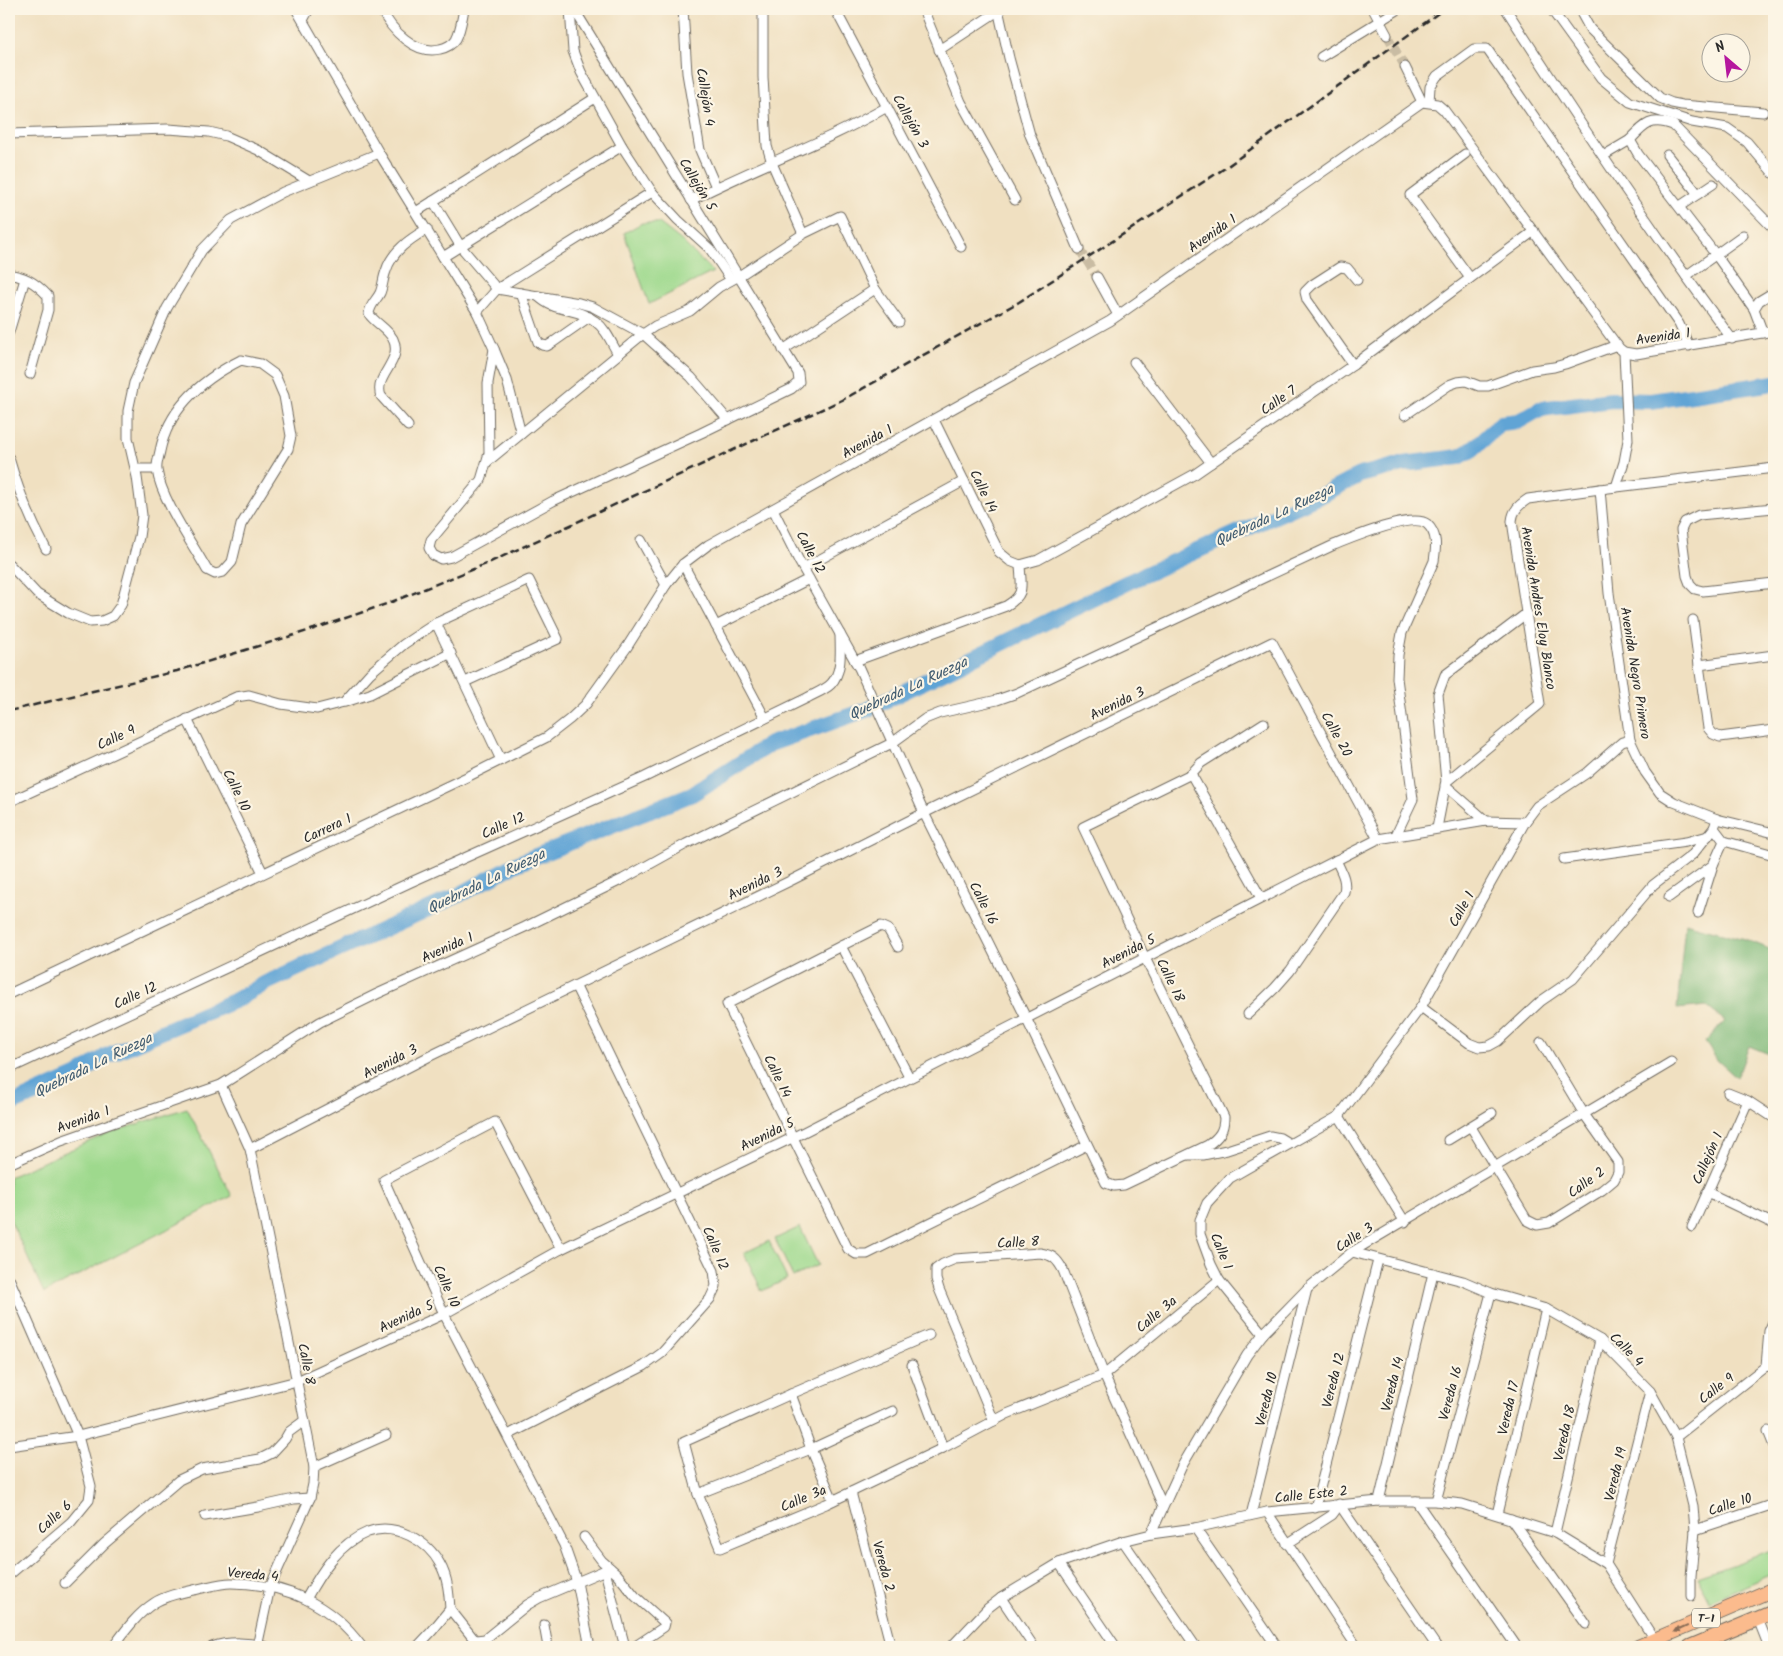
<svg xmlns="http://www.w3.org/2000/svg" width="1783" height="1656" font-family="Kalam,sans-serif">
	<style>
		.green { fill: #9ed98d; stroke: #64825c }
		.forest { fill: #7eb978; stroke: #547252 }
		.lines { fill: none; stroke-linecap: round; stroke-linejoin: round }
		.river { stroke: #60a4d5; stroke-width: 16 }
		.street-tunnel { stroke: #c9bca3; stroke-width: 9; stroke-dasharray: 9 4.5; stroke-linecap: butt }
		.street-casing { stroke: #706a60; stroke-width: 11 }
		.primary-casing { stroke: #706a60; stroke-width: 16 }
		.street { stroke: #fff; stroke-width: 9 }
		.primary { stroke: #fbbb8d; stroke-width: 14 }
		.rail { stroke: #2b2b2b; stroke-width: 2.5; stroke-dasharray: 8 4; stroke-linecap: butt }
		.oneway { fill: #896c57 }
		.labels { text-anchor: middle; stroke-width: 4.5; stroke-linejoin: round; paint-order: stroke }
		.shield { fill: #fcf5e5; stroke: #6a6863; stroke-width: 1 }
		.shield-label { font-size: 12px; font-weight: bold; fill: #2b2b2b }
		.street-label { font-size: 14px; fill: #2b2b2b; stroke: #fcf5e5 }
		.water-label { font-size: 15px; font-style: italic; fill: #405b6f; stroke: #fcf5e5 }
	</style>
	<rect width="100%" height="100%" fill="#fcf5e5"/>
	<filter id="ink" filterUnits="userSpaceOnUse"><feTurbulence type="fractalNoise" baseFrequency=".02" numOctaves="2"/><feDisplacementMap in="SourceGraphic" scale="10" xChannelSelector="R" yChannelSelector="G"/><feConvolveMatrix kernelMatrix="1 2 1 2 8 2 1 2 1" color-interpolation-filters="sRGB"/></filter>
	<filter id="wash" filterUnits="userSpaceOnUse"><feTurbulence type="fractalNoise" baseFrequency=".0096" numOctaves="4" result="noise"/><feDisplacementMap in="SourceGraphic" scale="20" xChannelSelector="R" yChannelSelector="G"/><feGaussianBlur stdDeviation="1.12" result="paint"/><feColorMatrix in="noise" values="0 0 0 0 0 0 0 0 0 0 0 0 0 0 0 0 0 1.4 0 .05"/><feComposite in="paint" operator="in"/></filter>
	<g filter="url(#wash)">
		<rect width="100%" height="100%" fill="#f0e0c1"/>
		<g class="green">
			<path d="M642 223H659L682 241 713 272 649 304 624 233Z"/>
			<path d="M187 1108 232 1196 44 1293 9 1217V1177L106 1134Z"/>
			<path d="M800 1227 818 1265 793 1277 775 1239Z"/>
			<path d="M769 1241 787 1279 762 1291 744 1253Z"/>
			<path d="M1774 1550V1573L1709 1601 1697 1577Z"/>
		</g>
		<path class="forest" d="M1685 923 1745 939 1774 951V1056L1749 1046 1737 1078 1717 1060 1705 1042 1725 1021 1706 1006 1677 1009Z"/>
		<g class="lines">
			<path class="river" d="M9 1105 78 1075 108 1055 236 1000 266 983 459 895 516 864 692 794 770 744 866 710 1128 582 1324 494 1360 475 1403 464 1459 457 1473 449 1501 423 1519 421 1540 409 1612 400 1651 401 1774 383"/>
		</g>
	</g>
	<g filter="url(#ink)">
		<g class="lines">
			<g class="street-tunnel">
				<path d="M1387 35 1405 67"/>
				<path d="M1079 249 1097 277"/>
			</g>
			<g class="street-casing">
				<g id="street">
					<path d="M296 9 379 153 477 312 494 349 488 383 489 453 481 480 431 540 429 548 433 555 441 559 451 557 553 501 701 433 791 389 799 382 798 373 574 9"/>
					<path d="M381 9C391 30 415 55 440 49 446 48 453 44 456 39 461 30 462 18 464 9"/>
					<path d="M570 9 573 51 581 72 622 146 652 192 678 220 710 249 731 280"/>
					<path d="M683 9 687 73 700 150 716 187"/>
					<path d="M763 9V77L767 146 772 163 803 234"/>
					<path d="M835 9 961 247"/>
					<path d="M923 9 961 102 1015 200"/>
					<path d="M998 9 1009 58 1030 135 1079 249"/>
					<path d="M1373 9 1387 35"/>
					<path d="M1506 9C1578 121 1652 232 1732 339"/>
					<path d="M1551 9 1601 78 1630 102 1692 122 1727 128 1747 142 1774 174"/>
					<path d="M1579 9 1590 29 1660 98 1672 103 1682 105 1763 112"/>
					<path d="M303 20 309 9"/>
					<path d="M939 50 998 11"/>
					<path d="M1321 57 1399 9"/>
					<path d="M1405 67 1422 102"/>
					<path d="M1429 102 1430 87 1437 76 1474 49H1487L1679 324 1689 346"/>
					<path d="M9 134 168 129 209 132 226 136 258 150 309 181"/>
					<path d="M1630 140C1645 124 1651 117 1673 125L1774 229"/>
					<path d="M1465 154 1410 195 1470 278"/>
					<path d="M1667 155 1698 194"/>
					<path d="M1603 156 1630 140 1638 154 1716 255 1754 309"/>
					<path d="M691 200C755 167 824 143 887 107"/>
					<path d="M433 201 461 247 497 289 652 192"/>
					<path d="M1680 206 1713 184"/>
					<path d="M416 212 595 98"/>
					<path d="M443 257 622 146"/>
					<path d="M9 275C24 275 38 285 48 296V310L30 374"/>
					<path d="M1686 276 1743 235"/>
					<path d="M1097 277 1118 315"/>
					<path d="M875 289 899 322"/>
					<path d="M521 293 538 342 542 345 547 346 552 343 589 317"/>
					<path d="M538 296C555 313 577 307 595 321 606 329 611 342 618 354"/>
					<path d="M477 312 497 289 579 303 593 307 643 334 487 462"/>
					<path d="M9 332 25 279"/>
					<path d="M1763 333 1754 309 1759 301 1774 292"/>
					<path d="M494 349 507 380 521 434"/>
					<path d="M241 360 260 364 275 375 284 396 291 436 288 449 241 525 232 562 223 572 215 574 207 570C192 543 161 499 157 470 156 464 159 457 160 451 169 407 203 379 241 360Z"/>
					<path d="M1134 362 1211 463"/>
					<path d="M1353 365 1307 300 1305 292 1312 285 1340 267 1347 268 1357 280"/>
					<path d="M1405 415 1449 385 1457 382 1466 381 1479 386H1488L1532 370 1554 367 1565 364 1617 345"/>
					<path d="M728 420 691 377 643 334 655 326 690 311 719 287 739 276 803 234 840 216 875 289 783 350"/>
					<path d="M934 420 999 552 1010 561 1020 565"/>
					<path d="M408 426 381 396C373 376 404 361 393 339 387 328 375 323 369 314 370 304 376 301 380 293 383 286 383 278 386 271 392 251 410 239 427 229"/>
					<path d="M9 458C18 490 30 519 46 549"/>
					<path d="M136 469H156"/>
					<path d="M1616 487 1624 462 1628 440 1624 352"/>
					<path d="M1600 489 1609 593 1630 740 1645 772 1660 793 1674 802 1717 819 1774 833"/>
					<path d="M1774 508 1699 515 1685 522 1681 530 1687 576 1690 584 1695 589 1703 591 1774 583"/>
					<path d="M773 509 799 561 859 668 924 813 1026 1018 1106 1183 1114 1186 1124 1185 1208 1145C1219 1137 1224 1131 1224 1117L1145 958 1083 827 1191 774 1261 898"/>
					<path d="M641 540 666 585"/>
					<path d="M9 564 37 594 68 613 90 622 102 621 113 616 121 605 139 537 142 515 137 477 128 438V411L134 383 167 308 202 250 231 220 283 192 379 153"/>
					<path d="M683 564 765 718"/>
					<path d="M1020 565 1038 560 1195 474 1353 365 1534 231"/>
					<path d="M804 568 964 481"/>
					<path d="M1693 620 1699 665"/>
					<path d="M436 623 501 760"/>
					<path d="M716 626 809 579"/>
					<path d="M1774 655 1699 665 1708 728 1713 734 1720 737 1774 730"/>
					<path d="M855 661 1006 606C1026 594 1021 587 1020 565"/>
					<path d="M345 702 370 694 451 653"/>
					<path d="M187 719 263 873"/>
					<path d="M1191 774 1201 763 1264 723"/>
					<path d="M1446 782 1540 704 1512 521C1513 510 1519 505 1528 499L1600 489 1774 468"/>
					<path d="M1445 785 1486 821"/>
					<path d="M9 802 236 697 249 695 281 704 317 709 344 702 370 673 404 644 436 623 529 580 558 639 465 682"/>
					<path d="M1437 828 1446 782 1438 694 1445 675 1527 613"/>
					<path d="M1724 841 1774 855"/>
					<path d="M1564 859 1686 842 1708 836"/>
					<path d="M1669 897 1713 865"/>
					<path d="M1698 913 1713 865 1724 841 1714 828"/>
					<path d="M841 946 881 926 888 929 898 947"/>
					<path d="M9 994 471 775 547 737 570 719 586 704 627 647 666 585 683 564 708 545 1110 321 1422 102 1437 104 1444 110 1619 348 1624 352 1636 354 1774 331"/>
					<path d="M1421 1007 1469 1043 1479 1047 1489 1046 1498 1041 1541 1001 1573 979 1653 885 1693 854 1714 828 1717 819"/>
					<path d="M1248 1014 1275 988 1290 971 1344 892C1347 880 1341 871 1336 860"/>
					<path d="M9 1069 411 882 645 777 807 698C814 694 825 690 831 684 843 671 840 650 840 634"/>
					<path d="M909 1077 841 946 727 1004 848 1249 856 1254H867L1087 1145"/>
					<path d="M221 1085 250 1149 314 1467 313 1484 310 1498 270 1587 257 1647"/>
					<path d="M1728 1093 1748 1101 1774 1118"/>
					<path d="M1339 1116 1405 1222"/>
					<path d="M1471 1127 1527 1220 1537 1225 1549 1223 1602 1190 1614 1180 1618 1172V1162L1584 1114 1541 1042"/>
					<path d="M1448 1140 1492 1113"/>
					<path d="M250 1149 428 1057 792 880 924 813 1272 642 1378 839"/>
					<path d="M1188 1155H1203L1227 1150 1270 1136 1280 1138 1290 1144"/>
					<path d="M9 1164 61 1141 221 1085 320 1022 377 994 525 927 623 879 686 844 892 743 925 719 940 713 997 700 1017 693 1334 545C1352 538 1413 512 1427 524 1438 534 1436 548 1434 561L1402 633 1398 655 1397 678 1413 799 1396 835"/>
					<path d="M1707 1192 1774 1224"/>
					<path d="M1692 1227 1748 1101"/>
					<path d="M561 1249 495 1122 384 1180 444 1314 564 1545 577 1582 590 1647"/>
					<path d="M1352 1252 1463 1281 1491 1293 1546 1309 1600 1340 1650 1391 1676 1437 1693 1506 1695 1530 1691 1577V1596"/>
					<path d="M9 1278 78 1436 91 1486 89 1500 71 1522 9 1575"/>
					<path d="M1263 1334 1219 1280 1211 1264 1200 1234V1220L1207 1203 1230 1178 1339 1116 1421 1007 1525 822 1537 806 1587 773 1622 742 1630 740"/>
					<path d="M929 1335 791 1394 684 1442 698 1494 720 1548 826 1504 943 1448 1007 1414 1104 1375 1219 1280"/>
					<path d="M912 1365 943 1448"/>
					<path d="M1766 1366 1769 1331 1774 1320"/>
					<path d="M791 1394 811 1449 833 1500"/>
					<path d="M994 1421 939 1289 936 1279V1269L943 1264 955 1259 1040 1253C1053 1255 1057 1259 1063 1270L1104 1375 1163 1506"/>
					<path d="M1768 1431 1774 1446"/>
					<path d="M508 1435 644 1366 662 1353 710 1299 716 1286 714 1271 576 987"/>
					<path d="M1676 1437 1766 1366 1774 1367"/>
					<path d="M9 1446 78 1436 297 1381 444 1314 561 1249 792 1138 1378 839 1486 821 1525 822"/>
					<path d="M314 1467 386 1435"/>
					<path d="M851 1492 891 1647"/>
					<path d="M698 1494 811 1449 893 1411"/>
					<path d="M1379 1501 1433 1273"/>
					<path d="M1416 1501 1517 1647"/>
					<path d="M1436 1501 1491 1293"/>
					<path d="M1339 1504 1437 1647"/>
					<path d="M1315 1508 1378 1260"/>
					<path d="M1267 1512 1357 1647"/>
					<path d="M1497 1514 1546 1309"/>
					<path d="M1251 1515 1307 1289"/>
					<path d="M205 1516 258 1507 294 1499 310 1498"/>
					<path d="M1511 1519 1586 1624"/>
					<path d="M1195 1528 1277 1647"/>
					<path d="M1695 1530 1774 1504"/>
					<path d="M1555 1533 1600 1340"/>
					<path d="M1151 1534 1182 1466 1247 1355 1263 1334 1307 1289 1352 1252 1671 1062"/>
					<path d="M584 1537 602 1561 617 1574 635 1596 665 1623 664 1627 634 1647"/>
					<path d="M1123 1541 1196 1647"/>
					<path d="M1287 1544 1332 1515 1335 1511 1334 1505"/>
					<path d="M1059 1563 1116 1647"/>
					<path d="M1606 1564 1650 1391"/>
					<path d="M605 1571 625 1647"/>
					<path d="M65 1583 104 1544 179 1480 202 1469 260 1459 272 1453 285 1439 289 1432 304 1421"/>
					<path d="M1001 1598 1034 1647"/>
					<path d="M306 1599C321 1572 338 1544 368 1532 395 1522 428 1541 440 1564 448 1578 449 1594 450 1609L432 1631 417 1647"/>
					<path d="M450 1609 473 1638 476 1640 485 1639 527 1605 539 1598 610 1568"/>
					<path d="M1758 1619 1769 1647"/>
					<path d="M544 1625 548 1647"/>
					<path d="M113 1647C125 1631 137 1614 154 1603 166 1595 184 1592 198 1589 208 1587 220 1583 231 1583 285 1583 331 1604 362 1647"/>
					<path d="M212 1647C229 1641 250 1642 267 1647"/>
					<path d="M951 1647 988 1608 1001 1598 1059 1563 1123 1541 1151 1534 1195 1528 1267 1512 1379 1501H1436L1462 1504 1555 1533 1606 1564 1659 1647"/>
				</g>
			</g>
			<g class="primary-casing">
				<g id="primary">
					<path d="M1638 1647 1774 1589"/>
					<path d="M1690 1647 1774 1612"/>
				</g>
			</g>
			<use href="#street" class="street"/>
			<use href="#primary" class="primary"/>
			<path class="rail" d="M9 711 177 671 314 629 389 603 486 564 844 399 1019 302 1225 168 1444 9"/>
		</g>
		<defs><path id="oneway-solid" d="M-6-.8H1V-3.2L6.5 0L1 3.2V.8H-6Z" transform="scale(1.25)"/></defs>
		<use class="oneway" href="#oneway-solid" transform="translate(1681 1629) rotate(156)"/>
	</g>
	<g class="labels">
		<rect class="shield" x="1692" y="1608.5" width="28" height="19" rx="4"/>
		<g class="shield-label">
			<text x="1706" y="1622">T-1</text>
		</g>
		<g class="street-label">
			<text transform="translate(706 97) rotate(81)" y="5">Callejón 4</text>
			<text transform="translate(911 121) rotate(61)" y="5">Callejón 3</text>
			<text transform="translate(698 184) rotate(59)" y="5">Callejón 5</text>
			<text transform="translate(1212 233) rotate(-35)" y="5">Avenida 1</text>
			<text transform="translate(1663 336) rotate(-8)" y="5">Avenida 1</text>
			<text transform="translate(1278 400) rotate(-35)" y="5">Calle 7</text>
			<text transform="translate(867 441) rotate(-29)" y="5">Avenida 1</text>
			<text transform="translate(984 491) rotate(64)" y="5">Calle 14</text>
			<text transform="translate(811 552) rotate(62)" y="5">Calle 12</text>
			<text transform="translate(1539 608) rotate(81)" y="5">Avenida Andres Eloy Blanco</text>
			<text transform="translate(1636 673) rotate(81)" y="5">Avenida Negro Primero</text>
			<text transform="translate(1117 703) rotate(-26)" y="5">Avenida 3</text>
			<text transform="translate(1337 734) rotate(61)" y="5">Calle 20</text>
			<text transform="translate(116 737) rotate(-25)" y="5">Calle 9</text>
			<text transform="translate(237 790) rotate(64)" y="5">Calle 10</text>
			<text transform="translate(503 825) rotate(-24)" y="5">Calle 12</text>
			<text transform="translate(327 828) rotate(-25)" y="5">Carrera 1</text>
			<text transform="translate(755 883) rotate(-26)" y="5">Avenida 3</text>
			<text transform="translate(984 903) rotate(63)" y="5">Calle 16</text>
			<text transform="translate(1461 909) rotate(-61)" y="5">Calle 1</text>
			<text transform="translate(447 947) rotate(-24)" y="5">Avenida 1</text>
			<text transform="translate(1128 951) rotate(-27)" y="5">Avenida 5</text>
			<text transform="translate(1171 980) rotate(64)" y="5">Calle 18</text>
			<text transform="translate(135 995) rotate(-25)" y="5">Calle 12</text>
			<text transform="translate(390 1061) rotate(-27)" y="5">Avenida 3</text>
			<text transform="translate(778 1076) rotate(64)" y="5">Calle 14</text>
			<text transform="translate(83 1119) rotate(-20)" y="5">Avenida 1</text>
			<text transform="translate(767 1134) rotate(-26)" y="5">Avenida 5</text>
			<text transform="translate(1707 1158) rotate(-66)" y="5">Callejón 1</text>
			<text transform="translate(1586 1182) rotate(-36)" y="5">Calle 2</text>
			<text transform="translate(1354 1237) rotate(-33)" y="5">Calle 3</text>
			<text transform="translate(1018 1242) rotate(-3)" y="5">Calle 8</text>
			<text transform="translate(716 1248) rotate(67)" y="5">Calle 12</text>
			<text transform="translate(1222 1251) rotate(68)" y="5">Calle 1</text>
			<text transform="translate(447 1286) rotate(66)" y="5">Calle 10</text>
			<text transform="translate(1156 1314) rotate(-40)" y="5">Calle 3a</text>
			<text transform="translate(406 1316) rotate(-25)" y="5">Avenida 5</text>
			<text transform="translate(1627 1349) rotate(45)" y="5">Calle 4</text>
			<text transform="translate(307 1364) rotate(79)" y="5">Calle 8</text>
			<text transform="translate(1333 1380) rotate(-76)" y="5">Vereda 12</text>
			<text transform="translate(1392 1384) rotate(-76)" y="5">Vereda 14</text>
			<text transform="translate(1716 1388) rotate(-38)" y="5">Calle 9</text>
			<text transform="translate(1450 1393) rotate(-75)" y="5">Vereda 16</text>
			<text transform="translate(1266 1399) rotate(-76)" y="5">Vereda 10</text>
			<text transform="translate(1508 1408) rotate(-77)" y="5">Vereda 17</text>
			<text transform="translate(1564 1433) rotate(-77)" y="5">Vereda 18</text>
			<text transform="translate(1615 1474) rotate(-76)" y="5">Vereda 19</text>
			<text transform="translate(1311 1494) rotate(-6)" y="5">Calle Este 2</text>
			<text transform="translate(803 1498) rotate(-23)" y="5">Calle 3a</text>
			<text transform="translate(1730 1504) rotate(-18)" y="5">Calle 10</text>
			<text transform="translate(54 1517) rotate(-43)" y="5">Calle 6</text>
			<text transform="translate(884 1566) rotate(75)" y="5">Vereda 2</text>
			<text transform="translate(253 1574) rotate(5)" y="5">Vereda 4</text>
		</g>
		<g class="water-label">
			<text transform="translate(1274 515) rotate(-25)" y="5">Quebrada La Ruezga</text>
			<text transform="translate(908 688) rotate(-25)" y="5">Quebrada La Ruezga</text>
			<text transform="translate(486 881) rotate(-26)" y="5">Quebrada La Ruezga</text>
			<text transform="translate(93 1065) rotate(-26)" y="5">Quebrada La Ruezga</text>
		</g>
	</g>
	<rect width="1783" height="1656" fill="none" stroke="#fcf5e5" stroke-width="30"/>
	<g transform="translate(1726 58) rotate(332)"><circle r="24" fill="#fcf5e5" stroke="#a8a49b"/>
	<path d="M0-4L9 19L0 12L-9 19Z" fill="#b5179e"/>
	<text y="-8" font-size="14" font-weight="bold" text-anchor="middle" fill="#2b2b2b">N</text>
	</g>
</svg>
